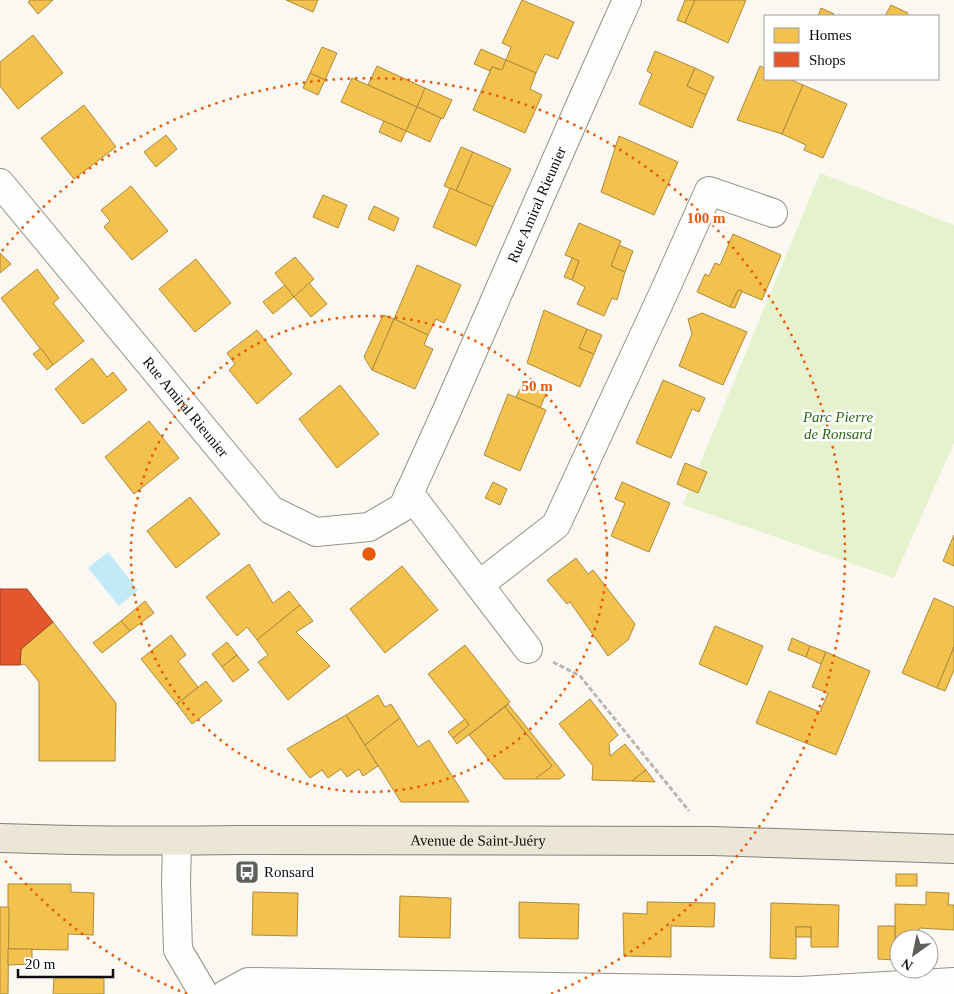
<svg xmlns="http://www.w3.org/2000/svg" width="954" height="994" font-family="'Times New Roman',serif">
	<style>
		.green { fill: #e5f2cd }
		.water { fill: #c1e9f8 }
		.homes { fill: #f2c14e; stroke: #ad8b3a }
		.shops { fill: #e4572e; stroke: #a34024 }
		.lines { fill: none; stroke-linecap: round; stroke-linejoin: round }
		.minor-casing { stroke: #93928f; stroke-width: 30 }
		.major-casing { stroke: #80807c; stroke-width: 30 }
		.path { stroke: #b7b7b5; stroke-width: 3; stroke-dasharray: 5 2.5; stroke-linecap: butt }
		.minor { stroke: #fefefd; stroke-width: 28 }
		.major { stroke: #ece6d6; stroke-width: 28 }
		.ring { fill: none; stroke: #e8590c; stroke-width: 2.5; stroke-dasharray: 2.5 5 }
		.labels { text-anchor: middle; stroke-width: 5; stroke-linejoin: round; paint-order: stroke }
		.street-label { font-size: 15px; fill: #0c0c0c; stroke: #fff }
		.park-label { font-size: 15px; font-style: italic; fill: #2c6916; stroke: #fff }
		.poi-label { font-size: 15px; fill: #0c0c0c; stroke: #fff; text-anchor: start }
		.centre { fill: #e8590c; stroke: #fff; stroke-width: 2.5 }
		.ring-label { font-size: 15px; text-anchor: middle; font-weight: bold; fill: #e8590c; stroke: #fff; stroke-width: 5; stroke-linejoin: round; paint-order: stroke }
	</style>
	<rect width="100%" height="100%" fill="#faf8f0"/>
	<path class="green" d="M820 173 954 225V443L894 578 683 505Z"/>
	<path class="water" d="M108 552 138 590 119 606 88 568Z"/>
	<g class="homes">
		<path d="M30 0H53L38 14 28 2Z"/>
		<path d="M286 0H318L313 12Z"/>
		<path d="M522 0 574 22 558 59 545 54 536 73 506 60 511 47 502 43Z"/>
		<path d="M685 0H695L685 23 677 20Z"/>
		<path d="M695 0H746L728 43 685 23Z"/>
		<path d="M891 5 908 13 906 16H885Z"/>
		<path d="M821 8 834 14 833 16H818Z"/>
		<path d="M33 35 63 73 18 109 0 86V62Z"/>
		<path d="M322 47 337 53 325 80 310 73Z"/>
		<path d="M481 49 506 60 502 70 492 67 490 71 474 64Z"/>
		<path d="M655 51 695 68 687 86 706 95 692 128 639 104 652 74 647 71Z"/>
		<path d="M506 60 536 73 530 89 542 95 525 133 473 110 492 67 502 70Z"/>
		<path d="M377 66 425 88 417 107 368 85Z"/>
		<path d="M760 66 765 68V79H789L803 85 782 134 737 120Z"/>
		<path d="M695 68 714 77 706 95 687 86Z"/>
		<path d="M310 73 325 80 318 95 303 88Z"/>
		<path d="M352 78 417 107 406 131 341 102Z"/>
		<path d="M803 85 847 104 823 158 804 150 806 145 782 134Z"/>
		<path d="M425 88 452 100 443 119 417 107Z"/>
		<path d="M84 105 116 147 74 179 41 138Z"/>
		<path d="M417 107 441 118 430 142 406 131Z"/>
		<path d="M384 121 406 131 401 142 379 132Z"/>
		<path d="M166 135 177 149 156 167 144 152Z"/>
		<path d="M619 136 678 162 654 215 601 192Z"/>
		<path d="M461 147 473 152 456 191 444 186Z"/>
		<path d="M473 152 511 169 493 207 456 191Z"/>
		<path d="M131 186 168 231 132 260 104 227 110 221 101 210Z"/>
		<path d="M450 188 493 207 476 246 433 227Z"/>
		<path d="M323 195 347 205 338 228 313 217Z"/>
		<path d="M374 206 399 218 394 231 368 219Z"/>
		<path d="M579 223 621 241 611 266 625 272 617 300 612 298 604 316 577 304 585 287 572 280 579 261 565 255Z"/>
		<path d="M733 234 781 255 762 300 738 290 730 307 697 292 705 274 709 276 715 263 720 265Z"/>
		<path d="M619 245 633 251 625 272 611 266Z"/>
		<path d="M0 253 11 264 0 273Z"/>
		<path d="M295 257 314 279 294 297 275 273Z"/>
		<path d="M572 258 579 261 572 280 564 277Z"/>
		<path d="M196 259 231 303 195 332 159 289Z"/>
		<path d="M417 265 461 285 444 323 436 319 428 335 394 319Z"/>
		<path d="M37 269 59 298 53 303 84 341 53 365 1 298Z"/>
		<path d="M309 283 327 304 311 317 294 297Z"/>
		<path d="M285 285 294 297 273 314 263 302Z"/>
		<path d="M738 290 742 291 735 308 730 307Z"/>
		<path d="M544 310 587 329 579 348 594 354 580 387 527 363Z"/>
		<path d="M702 313 747 332 723 385 679 366 692 334 688 319Z"/>
		<path d="M383 315 394 319 372 370 364 357Z"/>
		<path d="M394 319 428 335 424 345 433 349 415 389 372 370Z"/>
		<path d="M587 329 602 335 594 354 579 348Z"/>
		<path d="M257 330 292 374 257 404 229 370 235 364 227 353Z"/>
		<path d="M41 348 53 365 47 370 33 354Z"/>
		<path d="M92 358 107 377 113 372 127 390 83 424 55 389Z"/>
		<path d="M663 380 705 398 699 412 692 409 671 458 636 443Z"/>
		<path d="M522 384 546 394 540 408 516 397Z"/>
		<path d="M340 385 379 434 337 468 299 419Z"/>
		<path d="M508 394 546 410 520 471 484 455Z"/>
		<path d="M149 421 179 458 134 494 105 457Z"/>
		<path d="M685 463 707 472 698 493 677 484Z"/>
		<path d="M493 482 507 489 500 505 485 498Z"/>
		<path d="M622 482 670 503 649 552 611 536 625 503 615 499Z"/>
		<path d="M190 497 220 534 176 568 147 531Z"/>
		<path d="M954 535V566L943 561Z"/>
		<path d="M576 558 588 574 593 570 635 624 628 640 608 656 570 602 567 604 547 580Z"/>
		<path d="M249 564 273 603 289 591 300 605 257 640 247 627 237 636 206 597Z"/>
		<path d="M402 566 438 610 385 653 350 609Z"/>
		<path d="M934 598 954 607V647L937 688 902 673Z"/>
		<path d="M145 601 154 613 130 631 121 621Z"/>
		<path d="M300 605 313 621 296 632 330 666 288 700 258 662 268 655 257 640Z"/>
		<path d="M121 621 130 631 102 653 93 643Z"/>
		<path d="M53 622 116 703 115 761H39V682L25 664 20 665 21 649Z"/>
		<path d="M715 626 763 646 747 685 699 664Z"/>
		<path d="M171 635 186 655 178 661 198 687 177 704 141 659Z"/>
		<path d="M792 638 810 646 806 657 788 650Z"/>
		<path d="M227 642 237 655 222 667 212 654Z"/>
		<path d="M465 645 510 702 457 744 453 738 469 725 428 674Z"/>
		<path d="M810 646 826 652 821 664 806 657Z"/>
		<path d="M954 647V670L945 691 937 688Z"/>
		<path d="M826 652 870 671 836 755 756 723 769 691 820 712 828 693 812 687Z"/>
		<path d="M237 655 249 670 233 682 222 667Z"/>
		<path d="M206 681 222 701 192 724 177 704Z"/>
		<path d="M378 695 385 707 391 704 400 718 365 745 346 715Z"/>
		<path d="M590 699 618 735 609 743 610 756 625 744 646 770 632 781 592 780 593 766 559 724Z"/>
		<path d="M508 704 565 775 560 779H535L552 766 505 707Z"/>
		<path d="M505 707 552 766 535 779H504L469 735Z"/>
		<path d="M346 715 378 766 363 776 359 769 347 777 341 769 328 778 322 770 310 778 287 749Z"/>
		<path d="M400 718 418 747 429 740 469 802H401L365 745Z"/>
		<path d="M465 719 469 725 453 738 448 732Z"/>
		<path d="M646 770 655 782 632 781Z"/>
		<rect x="896" y="874" width="21" height="12"/>
		<path d="M8 884H71V892L94 893 93 935 68 934V950L8 949Z"/>
		<path d="M253 892 298 893 297 936 252 935Z"/>
		<path d="M926 892 949 893 948 905H954V930L919 928V939H899V960H895V904L926 905Z"/>
		<path d="M400 896 451 898 450 938 399 937Z"/>
		<path d="M519 902 579 904 578 939 519 938Z"/>
		<path d="M647 902 715 903 714 927 671 926V957L624 956 623 913 647 914Z"/>
		<path d="M771 903 839 905 838 947H811V927H796V959L770 958Z"/>
		<path d="M0 907H9L8 994H0Z"/>
		<path d="M878 926H895V960L878 959Z"/>
		<rect x="796" y="927" width="15" height="10"/>
		<path d="M8 949H32V964L8 965Z"/>
		<path d="M54 977 104 978V994H53Z"/>
	</g>
	<path class="shops" d="M0 589H27L53 622 21 649 20 665H0Z"/>
	<g class="lines">
		<g class="minor-casing">
			<g id="minor">
				<path id="s1" d="M0 183 271 510 316 532 369 527 403 507 447 410 582 101 627 0"/>
				<path d="M409 493 528 649"/>
				<path d="M479 585 556 525 664 292 709 191 773 213"/>
				<path d="M177 841 176 884 178 950 204 994"/>
				<path d="M226 994 248 982 800 991 954 982"/>
			</g>
		</g>
		<g class="major-casing">
			<g id="major">
				<path id="s2" d="M0 838C80 841 161 841 241 840L713 841 954 849"/>
			</g>
		</g>
		<path class="path" d="M553 662 580 676 689 811"/>
		<use href="#minor" class="minor"/>
		<use href="#major" class="major"/>
	</g>
	<g class="ring">
		<circle cx="369" cy="554" r="238"/>
		<path d="M187 994A476 476 0 0 1 2 857M2 251A476 476 0 1 1 551 994"/>
	</g>
	<defs>
		<g id="bus-square" transform="scale(1.25)"><rect x="-9" y="-9" width="18" height="18" rx="4" fill="#5f5f5c" stroke="#fff"/><path d="M-5-6H5V4H4V6H2V4H-2V6H-4V4H-5ZM-3.5-4V0h7V-4ZM-3.5 1.2v1.5H-2V1.2ZM2 1.2v1.5H3.5V1.2Z" fill="#fff"/></g>
	</defs>
	<g fill-rule="evenodd">
		<use href="#bus-square" x="247" y="872"/>
	</g>
	<g class="labels">
		<g class="street-label">
			<text dy="5" stroke="none"><textPath href="#s1" startOffset="898">Rue Amiral Rieunier</textPath></text>
			<text dy="5" stroke="none"><textPath href="#s1" startOffset="291">Rue Amiral Rieunier</textPath></text>
			<text dy="5" stroke="none"><textPath href="#s2" startOffset="478">Avenue de Saint-Juéry</textPath></text>
		</g>
		<g class="park-label">
			<text x="838" y="422">Parc Pierre<tspan x="838" dy="17">de Ronsard</tspan></text>
		</g>
		<g class="poi-label">
			<text x="264" y="877">Ronsard</text>
		</g>
	</g>
	<circle cx="369" cy="554" r="8" class="centre"/>
	<g class="ring-label">
		<text x="706" y="223">100 m</text>
		<text x="537" y="391">50 m</text>
	</g>
	<rect x="764" y="15" width="175" height="65" fill="#ffffff" stroke="#9e9e9e"/>
	<rect x="774" y="28" width="25" height="15" fill="#f2c14e" stroke="#9e9e9e"/>
	<text x="809" y="40" font-size="15" fill="#0c0c0c">Homes</text>
	<rect x="774" y="52" width="25" height="15" fill="#e4572e" stroke="#9e9e9e"/>
	<text x="809" y="65" font-size="15" fill="#0c0c0c">Shops</text>
	<g transform="translate(914 954) rotate(213)"><circle r="24" fill="#ffffff" stroke="#9e9e9e"/>
	<path d="M0-4L9 19L0 12L-9 19Z" fill="#5f5f5c"/>
	<text y="-8" font-size="14" font-weight="bold" text-anchor="middle" fill="#0c0c0c">N</text>
	</g>
	<path d="M18 969v8h95v-8" fill="none" stroke="#0c0c0c" stroke-width="2.5"/>
	<text x="25" y="969" font-size="15" fill="#0c0c0c" stroke="#ffffff" stroke-width="4" paint-order="stroke">20 m</text>
</svg>
